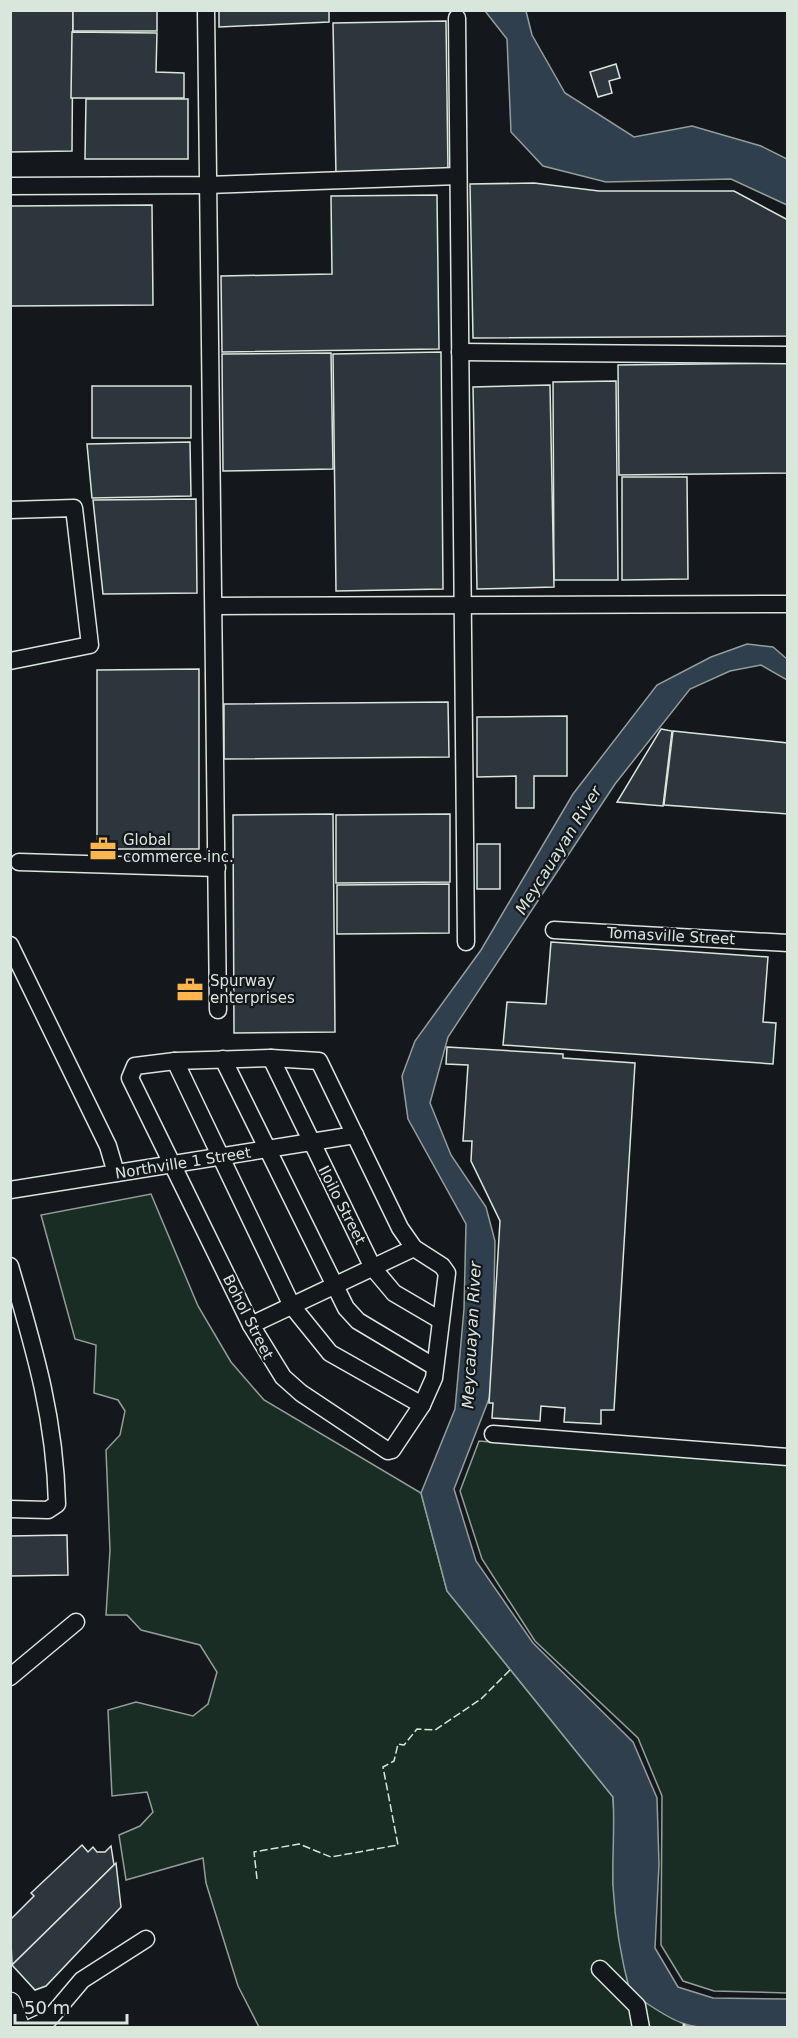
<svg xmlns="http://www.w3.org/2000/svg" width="798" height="2038" font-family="'DejaVu Sans',sans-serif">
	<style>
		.green { fill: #1a2d24; stroke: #939e99; stroke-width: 1.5 }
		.water { fill: #2f3f4d; stroke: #939e99; stroke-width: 1.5 }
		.building { fill: #2c363c; stroke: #d8e6dc; stroke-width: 1.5 }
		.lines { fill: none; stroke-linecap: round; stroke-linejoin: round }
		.minor-casing { stroke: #d8e6dc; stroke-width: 19 }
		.major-casing { stroke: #d8e6dc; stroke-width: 23 }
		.minor { stroke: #14181c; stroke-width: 16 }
		.major { stroke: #14181c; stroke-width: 21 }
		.fence { stroke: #d8e6dc; stroke-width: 1.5; stroke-dasharray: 8 3; stroke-linecap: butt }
		.wall { stroke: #d8e6dc; stroke-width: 3 }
		.labels { text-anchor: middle; stroke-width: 4.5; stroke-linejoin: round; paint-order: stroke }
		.poi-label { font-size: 15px; fill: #d8e6dc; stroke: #14181c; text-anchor: start }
		.street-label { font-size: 15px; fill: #d8e6dc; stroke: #14181c }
		.water-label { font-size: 16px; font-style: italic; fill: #d8e6dc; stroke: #14181c }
	</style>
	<rect width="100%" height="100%" fill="#14181c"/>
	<g class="green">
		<path d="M151 1194 198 1306 231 1362 264 1400 421 1493 447 1591 613 1797 615 1832 613 1885 684 2025 702 2027H259L238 1986 206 1883 203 1858 126 1880 119 1835 140 1826 153 1812 147 1792 112 1796 108 1710 136 1702 193 1716 208 1704 217 1672 200 1645 141 1630 127 1615H106L110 1550 106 1450 120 1435 125 1411 118 1400 94 1393 96 1345 75 1339 41 1215Z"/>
		<path d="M479 1441 787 1465V1993L714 1991 683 1981 661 1945 662 1796 638 1738 535 1641 482 1559 460 1491Z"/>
	</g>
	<g class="water">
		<path d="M485 11H526L532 35 565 93 634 137 692 126 761 146 787 159V205L731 179 606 182 543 166 511 132 507 39Z"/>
		<path d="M747 644 773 647 787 659V680L761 665 730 671 690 689 615 784 448 1037 430 1103 451 1155 486 1207 495 1241 492 1391 454 1489 476 1561 533 1643 633 1742 657 1798 659 1864 655 1948 678 1987 713 1998 787 1999V2027C763 2029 703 2032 682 2023 663 2016 647 2003 630 1992 621 1958 615 1922 613 1886 612 1856 615 1827 613 1797L447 1591 421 1493 455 1409 464 1309 466 1224 408 1119 402 1076 415 1041 481 950 573 794 657 685 711 657Z"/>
	</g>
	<g class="building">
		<path d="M10 10H73L72 151 10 152Z"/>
		<rect x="73" y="10" width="84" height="21"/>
		<path d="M219 10H329V22L219 27Z"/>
		<path d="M446 21 448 172 336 175 333 23Z"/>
		<path d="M72 32 157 33 156 72 184 73V98H71Z"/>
		<path d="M616 64 620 78 609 81 612 93 598 97 590 72Z"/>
		<path d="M86 99H188V159H85Z"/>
		<path d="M534 183 599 191H734L788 220V336L473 338 470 184Z"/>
		<path d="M437 195 439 349 222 352 221 276 332 274 331 196Z"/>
		<path d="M152 205 153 305 10 306V206Z"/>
		<path d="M441 352 443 589 336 591 333 354Z"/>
		<path d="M331 353 333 469 223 471 222 354Z"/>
		<path d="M788 363V473L619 475 618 365Z"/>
		<path d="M616 381 618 580H554L553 382Z"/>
		<path d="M550 385 554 587 477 589 473 387Z"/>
		<rect x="92" y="386" width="99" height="52"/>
		<path d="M190 442 191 496 92 498 87 444Z"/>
		<path d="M622 477H687L688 579 622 580Z"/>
		<path d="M196 499 197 593 103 594 93 500Z"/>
		<path d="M199 669V849H97V670Z"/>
		<path d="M448 702 449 757 224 759V704Z"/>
		<path d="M567 716V776H534V808H516V776L477 777V717Z"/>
		<path d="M661 729 672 731 663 806 617 802Z"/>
		<path d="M673 731 788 743V814L664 805Z"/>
		<path d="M333 814 335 1032 234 1033 233 815Z"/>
		<path d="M450 814V882L336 883V815Z"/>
		<rect x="477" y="844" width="23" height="45"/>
		<path d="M449 884V933L337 934V885Z"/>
		<path d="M551 942 768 957 763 1022 776 1023 773 1064 503 1045 507 1002 546 1004Z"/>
		<path d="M447 1047 563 1054V1058L635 1063 614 1410H601V1424L564 1422 565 1408 541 1406 540 1421 492 1418 493 1403H489L500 1221 471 1161 472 1141H463L468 1065 446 1064Z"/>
		<path d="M67 1535 68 1575 10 1576V1536Z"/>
		<path d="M82 1845 88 1852 93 1847 97 1852H105L111 1846 114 1865 12 1965 10 1920 34 1896 31 1893Z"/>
		<path d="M116 1863 121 1907 46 1986 35 1990 12 1965Z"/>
	</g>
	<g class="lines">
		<g class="minor-casing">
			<g id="minor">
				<path d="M206 10 218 1010"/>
				<path d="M457 18 466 942"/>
				<path d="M10 186 208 185 458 176"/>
				<path d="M460 352 788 355"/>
				<path d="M10 510 74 508 90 645 10 661"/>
				<path d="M214 606 788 604"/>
				<path d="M19 862 217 868"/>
				<path d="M554 930 788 943"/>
				<path d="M10 945 108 1146 116 1173"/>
				<path d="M271 1058 319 1061 400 1228 414 1248 442 1266 447 1273 434 1378 422 1405 392 1450 388 1451 301 1393 283 1377 251 1325 130 1078 135 1066 175 1061Z"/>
				<path d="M271 1058 373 1268 394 1293 440 1320"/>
				<path d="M223 1059 346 1308 358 1321 435 1367"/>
				<path d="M175 1061 292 1306 330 1353 422 1405"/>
				<path d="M10 1190 355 1135"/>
				<path d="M10 1266C34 1348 55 1417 57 1504L48 1510 10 1509"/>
				<path d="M251 1325 414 1248"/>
				<path d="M493 1434 788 1457"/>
				<path d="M10 1677 76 1622"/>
				<path d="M600 1969 637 2006 641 2028"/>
				<path d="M30 2028 49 2019 82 1980 146 1939"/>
			</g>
		</g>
		<g class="major-casing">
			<path id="major" d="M10 2003 19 2028"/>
		</g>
		<use href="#minor" class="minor"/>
		<use href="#major" class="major"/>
		<path class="fence" d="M257 1879 254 1852 299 1844 331 1857 398 1845 383 1767 394 1761 398 1744 404 1745 417 1729 435 1730 481 1699 510 1670"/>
		<path class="wall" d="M684 2028V2025"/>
	</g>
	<defs>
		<g id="office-bare" transform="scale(2.07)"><path d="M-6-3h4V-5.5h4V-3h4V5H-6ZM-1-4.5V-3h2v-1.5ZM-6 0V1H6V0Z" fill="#ffb74d" stroke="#14181c" stroke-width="2.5" paint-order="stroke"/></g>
	</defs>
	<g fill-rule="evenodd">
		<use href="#office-bare" x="103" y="849"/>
		<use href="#office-bare" x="190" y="990"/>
	</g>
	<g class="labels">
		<g class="poi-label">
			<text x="123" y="845">Global<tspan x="123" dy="17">commerce inc.</tspan></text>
			<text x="210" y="986">Spurway<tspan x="210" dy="17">enterprises</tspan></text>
		</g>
		<g class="street-label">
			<text transform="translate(671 936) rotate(3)" y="5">Tomasville Street</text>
			<text transform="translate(183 1163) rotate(-9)" y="5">Northville 1 Street</text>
			<text transform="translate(342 1205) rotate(63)" y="5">Iloilo Street</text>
			<text transform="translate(248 1317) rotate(63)" y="5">Bohol Street</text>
		</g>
		<g class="water-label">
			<text transform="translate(558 850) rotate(-58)" y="6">Meycauayan River</text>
			<text transform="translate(471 1335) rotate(-87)" y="6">Meycauayan River</text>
		</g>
	</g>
	<rect width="798" height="2038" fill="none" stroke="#d8e6dc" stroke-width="24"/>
	<path d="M15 2014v9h112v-9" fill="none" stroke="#d8e6dc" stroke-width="3"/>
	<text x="24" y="2014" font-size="18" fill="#d8e6dc" stroke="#14181c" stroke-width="4.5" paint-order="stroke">50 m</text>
</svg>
